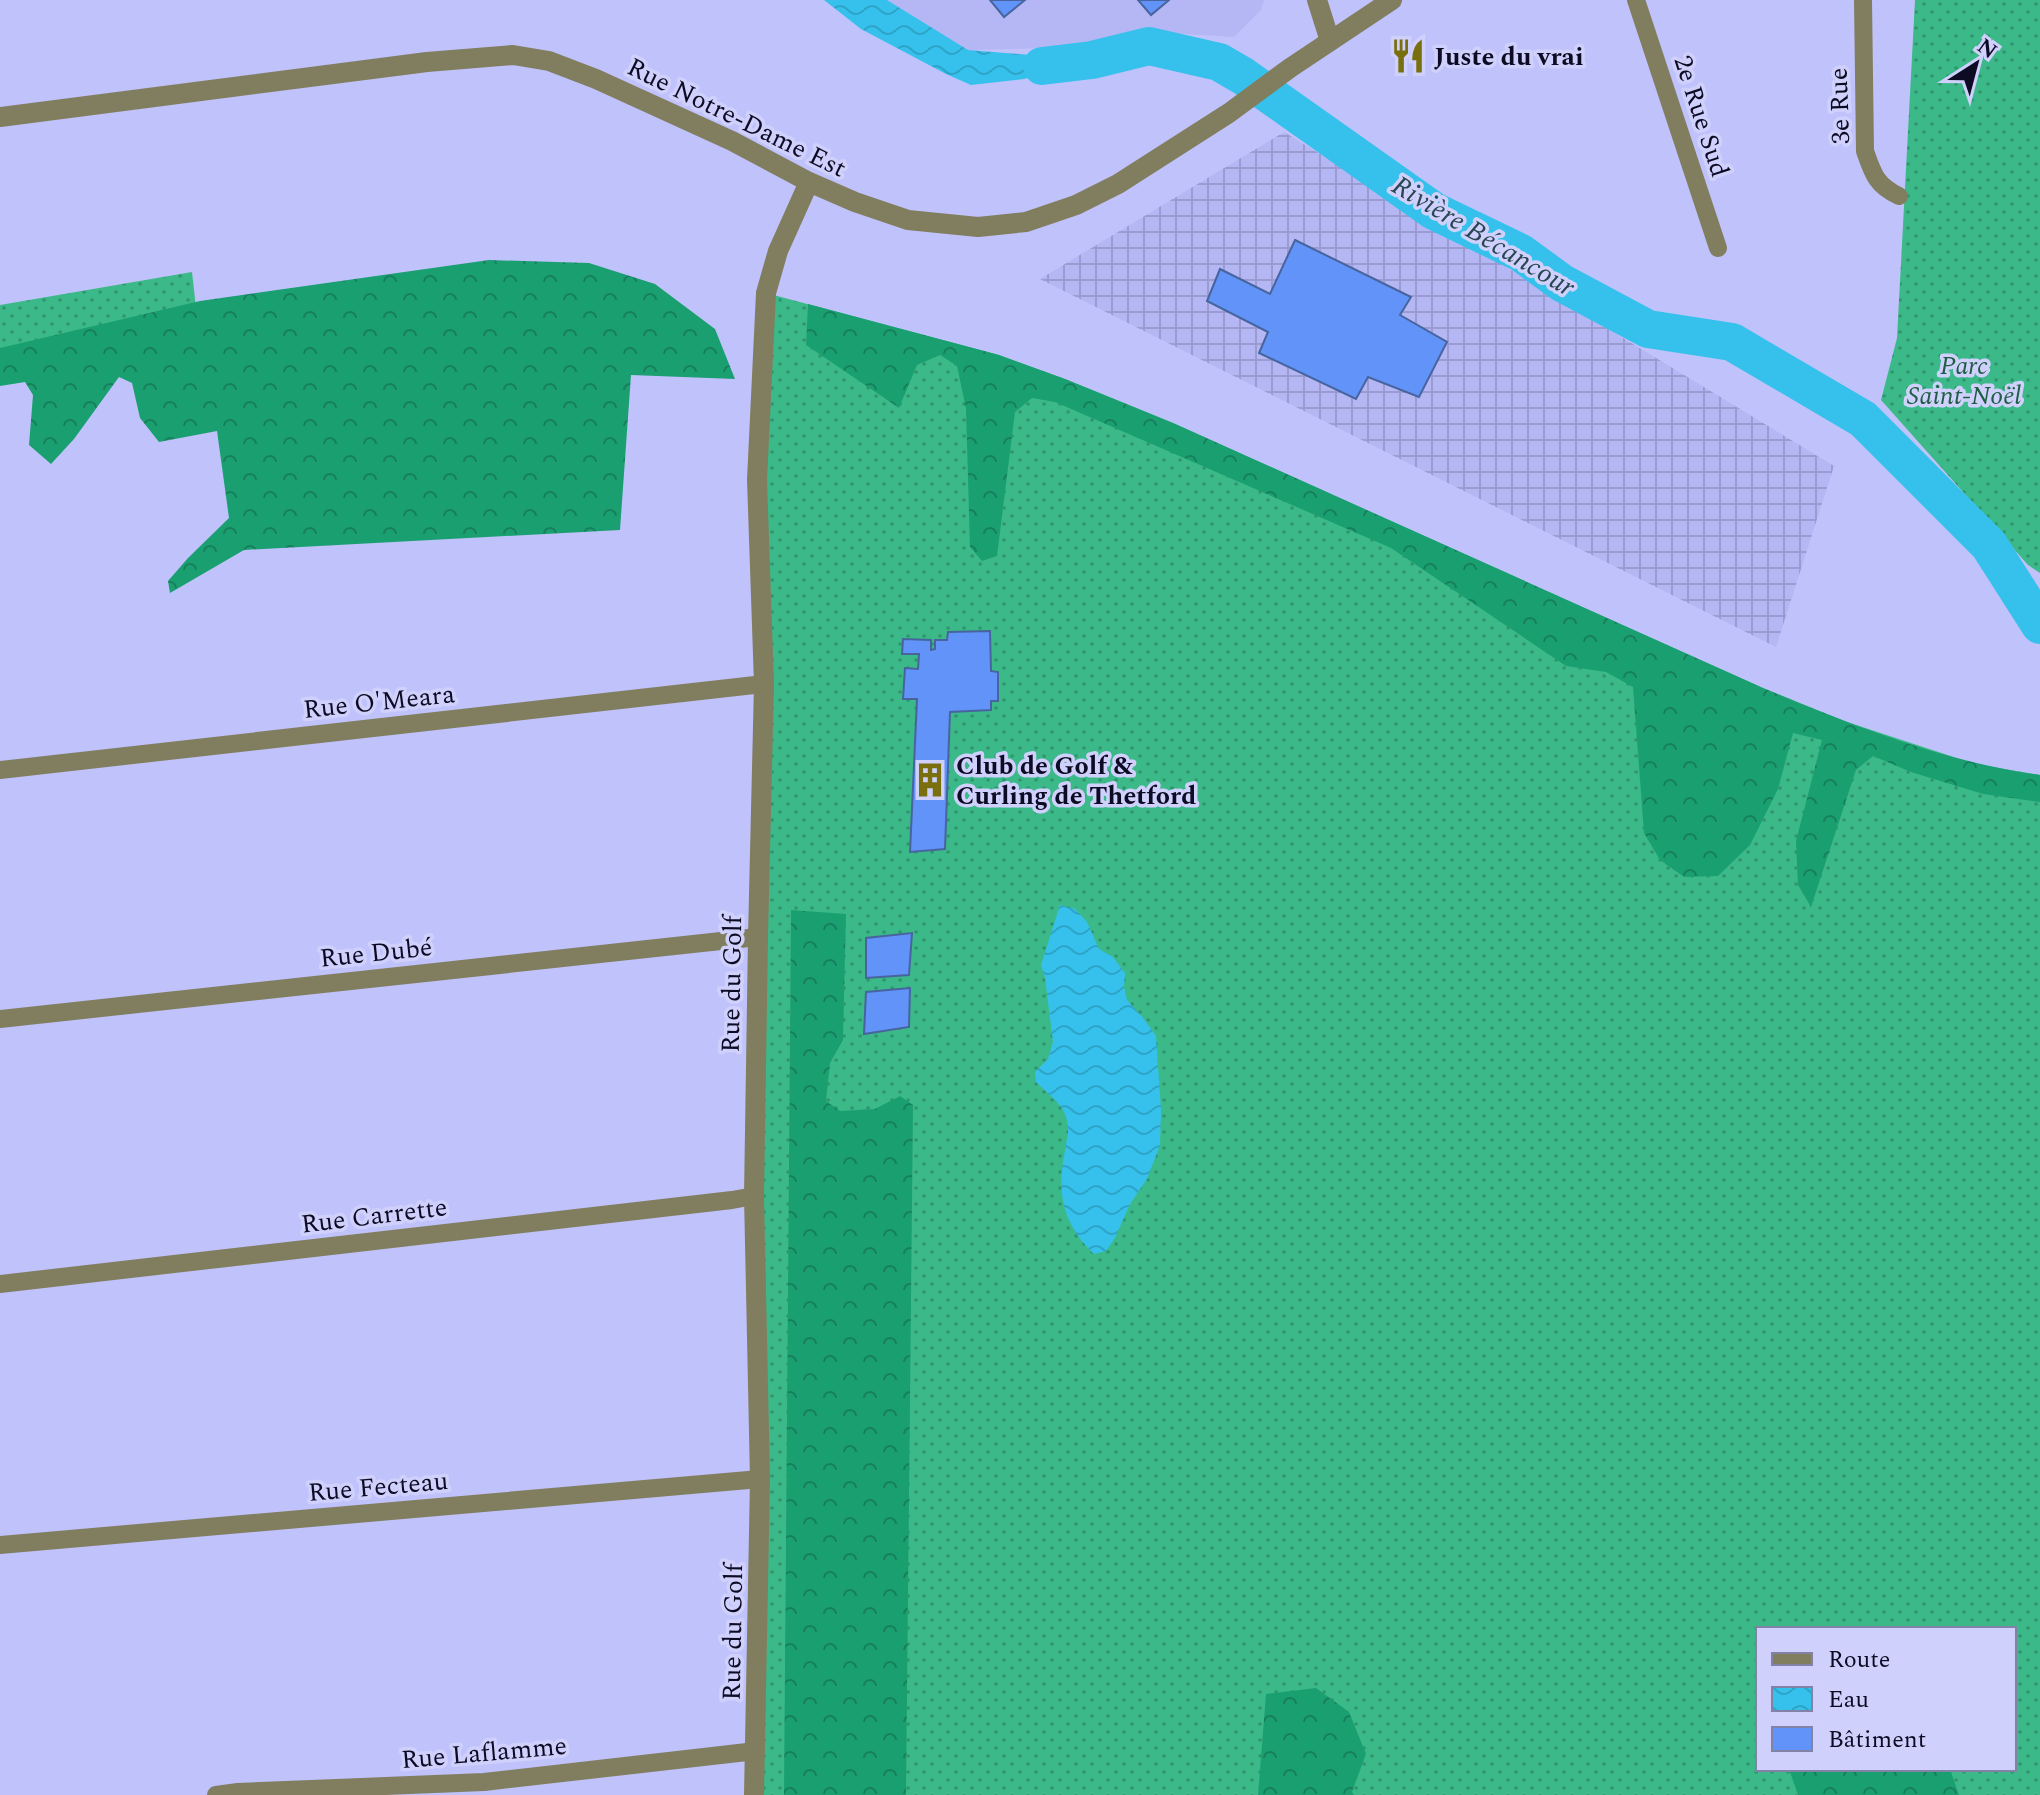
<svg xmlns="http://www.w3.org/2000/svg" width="2040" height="1795" font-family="Spectral,serif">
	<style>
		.built { fill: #b5b6f4 }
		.industrial { fill: url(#industrial-grid) }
		.grass { fill: url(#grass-dots); fill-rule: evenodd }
		.forest { fill: url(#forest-crowns) }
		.water { fill: url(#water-waves) }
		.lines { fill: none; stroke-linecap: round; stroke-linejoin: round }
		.river { stroke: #35c1eb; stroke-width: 38 }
		.building { fill: #6193f8; stroke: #47649e; stroke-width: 2 }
		.minor { stroke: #817e5f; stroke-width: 18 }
		.tertiary { stroke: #817e5f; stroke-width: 20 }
		.labels { text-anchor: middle; stroke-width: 7; stroke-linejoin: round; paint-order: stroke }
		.poi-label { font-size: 26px; font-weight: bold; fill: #0d0b24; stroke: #cfd1fc; text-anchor: start }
		.street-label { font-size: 26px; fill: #0d0b24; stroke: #cfd1fc }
		.park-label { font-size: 26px; font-style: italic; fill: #205e44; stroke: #cfd1fc }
		.water-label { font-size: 28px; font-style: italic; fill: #2a4651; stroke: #cfd1fc }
	</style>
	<defs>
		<pattern id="industrial-grid" width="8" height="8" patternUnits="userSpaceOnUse" patternTransform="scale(2)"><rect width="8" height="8" fill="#b5b6f4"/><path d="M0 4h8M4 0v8" fill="none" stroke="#9a9bd1"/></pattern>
		<pattern id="grass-dots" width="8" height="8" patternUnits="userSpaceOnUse" patternTransform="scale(2)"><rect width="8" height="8" fill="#3cb988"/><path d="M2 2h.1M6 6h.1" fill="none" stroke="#31956f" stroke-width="1.8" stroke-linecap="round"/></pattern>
		<pattern id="forest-crowns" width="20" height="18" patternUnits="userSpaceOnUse" patternTransform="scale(2)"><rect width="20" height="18" fill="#1a9f71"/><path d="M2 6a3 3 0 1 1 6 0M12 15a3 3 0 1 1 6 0" fill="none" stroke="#16805d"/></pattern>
		<pattern id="water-waves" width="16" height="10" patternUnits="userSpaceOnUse" patternTransform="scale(2)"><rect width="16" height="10" fill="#35c1eb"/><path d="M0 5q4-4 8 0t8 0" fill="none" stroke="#2ea4c9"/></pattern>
	</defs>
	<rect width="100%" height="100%" fill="#c0c2fb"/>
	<path class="built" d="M887 0H1264L1261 10 1234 37 1186 34 1093 47 967 50Z"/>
	<path class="industrial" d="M1284 132 1834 466 1776 647 1040 279Z"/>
	<g class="grass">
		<path d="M1915 0H2040V573L2028 565 1881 400 1897 338Z"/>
		<path d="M192 272 196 308 0 351V305Z"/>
		<path d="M766 293 999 355 1065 379 1173 423 1763 688 1844 721 1975 764 2040 775V1795H754ZM1758 1629H2014V1769H1758Z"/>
	</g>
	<g class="forest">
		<path d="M489 260 589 263 655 284 715 329 735 379 631 375 620 530 244 550 170 593 168 581 188 558 229 518 217 431 159 442 140 418 132 383 119 377 74 439 51 464 29 445 33 395 25 382 0 386V348L200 301Z"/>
		<path d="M808 304 999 355 1065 379 1173 423 1763 688C1852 725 1944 762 2040 775V802L1983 794 1911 772 1873 756 1856 770 1811 907 1798 885 1796 841 1822 740 1793 733 1778 789 1750 845 1718 876 1684 877 1660 860 1644 833 1633 687 1606 672 1566 666 1391 548 1055 402 1032 398 1015 412 997 556 982 561 970 547 966 409 957 366 940 355 917 365 899 408 806 345Z"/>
		<path d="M791 910 846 914 843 1040 830 1063 826 1101 840 1111 875 1109 900 1096 913 1105 906 1795H784Z"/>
		<path d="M1316 1688 1349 1712 1366 1754 1352 1792 1354 1795H1258L1266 1694Z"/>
		<path d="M1789 1769H1950L1959 1795H1798Z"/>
	</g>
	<g class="water">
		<path d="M824 0H887L968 50 1092 60 1024 79 971 85 946 74 861 29Z"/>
		<path d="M1060 905 1075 909 1087 922 1099 949 1113 957 1125 973 1124 987 1127 1000 1144 1019 1156 1036 1161 1110 1160 1145 1147 1179 1130 1204 1115 1238 1106 1251 1094 1254C1063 1224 1056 1193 1065 1151 1067 1136 1071 1130 1065 1114 1060 1102 1045 1091 1036 1082L1035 1072 1048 1059 1053 1042 1045 978 1041 965Z"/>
	</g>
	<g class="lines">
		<path class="river" d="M1042 66 1092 60 1149 46 1219 62 1243 76 1434 211 1521 253 1562 283 1648 329 1732 342 1863 419 1989 545 2040 625"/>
	</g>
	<g class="building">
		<path d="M990 0H1025L1004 17Z"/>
		<path d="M1138 0H1169L1151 15Z"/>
		<path d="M1295 240 1411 297 1400 315 1447 342 1419 397 1368 377 1356 399 1259 353 1268 332 1207 301 1220 269 1270 294Z"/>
		<path d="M990 631 991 671 998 672V701H991V710L950 712 945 849 910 852 917 699H903L905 668 918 669 919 654H902L903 639 931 640V650L935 649V640H947L948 632Z"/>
		<path d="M912 933 909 975 866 978V938Z"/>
		<path d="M910 988 909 1027 864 1034 866 992Z"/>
	</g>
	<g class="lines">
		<g class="minor">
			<path d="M1636 0 1718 248"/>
			<path d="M1863 0 1865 151C1873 174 1876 185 1899 196"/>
			<path d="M0 770 764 684"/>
			<path d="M0 1019 758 937"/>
			<path d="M0 1284 732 1200 754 1196"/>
			<path d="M0 1545 760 1479"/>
			<path d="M216 1795 238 1792 484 1782 756 1751"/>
		</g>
		<g class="tertiary">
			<path d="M1317 0 1330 41"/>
			<path d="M0 117 427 62 513 55 549 61 596 79 732 141 809 182 855 202 908 220 978 227 1026 222 1076 205 1118 184 1229 113 1290 68 1392 0"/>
			<path d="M754 1795 760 1479 754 1196 758 937 764 684 757 480 766 293 778 251 809 182"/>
		</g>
	</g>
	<defs>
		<g id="restaurant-bare" transform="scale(2.76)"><path d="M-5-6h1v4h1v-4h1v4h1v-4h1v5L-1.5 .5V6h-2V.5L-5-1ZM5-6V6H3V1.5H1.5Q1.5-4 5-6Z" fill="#796f0f" stroke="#cfd1fc" stroke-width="2.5" paint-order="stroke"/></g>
		<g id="building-bare" transform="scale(2.76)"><path d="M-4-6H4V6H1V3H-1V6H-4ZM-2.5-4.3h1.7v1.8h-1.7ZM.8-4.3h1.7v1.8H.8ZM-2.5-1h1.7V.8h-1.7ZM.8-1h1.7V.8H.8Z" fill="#796f0f" stroke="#cfd1fc" stroke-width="2.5" paint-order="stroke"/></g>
	</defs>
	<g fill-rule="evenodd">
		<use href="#restaurant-bare" x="1408" y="56"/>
		<use href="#building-bare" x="930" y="780"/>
	</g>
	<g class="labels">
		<g class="poi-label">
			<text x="1434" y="65">Juste du vrai</text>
			<text x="956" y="774">Club de Golf &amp;<tspan x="956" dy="30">Curling de Thetford</tspan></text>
		</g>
		<g class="street-label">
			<text transform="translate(1839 106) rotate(-92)" y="9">3e Rue</text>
			<text transform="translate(1702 116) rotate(72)" y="9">2e Rue Sud</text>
			<text transform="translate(737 117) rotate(26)" y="9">Rue Notre-Dame Est</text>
			<text transform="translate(379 701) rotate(-6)" y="9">Rue O'Meara</text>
			<text transform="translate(376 952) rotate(-6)" y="9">Rue Dubé</text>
			<text transform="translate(731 984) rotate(-89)" y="9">Rue du Golf</text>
			<text transform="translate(374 1215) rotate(-7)" y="9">Rue Carrette</text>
			<text transform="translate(378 1486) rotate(-5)" y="9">Rue Fecteau</text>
			<text transform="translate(732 1632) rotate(-89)" y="9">Rue du Golf</text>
			<text transform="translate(484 1752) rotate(-5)" y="9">Rue Laflamme</text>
		</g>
		<g class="park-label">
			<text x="1964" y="374">Parc<tspan x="1964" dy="30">Saint-Noël</tspan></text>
		</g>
		<g class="water-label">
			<text transform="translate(1484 235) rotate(31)" y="10">Rivière Bécancour</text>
		</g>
	</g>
	<rect x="1756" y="1627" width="260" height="144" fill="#cfd1fc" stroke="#8182a6" stroke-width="2"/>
	<rect x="1772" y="1653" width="40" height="12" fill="#817e5f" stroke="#8182a6" stroke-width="2"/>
	<text x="1828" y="1667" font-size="24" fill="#0d0b24">Route</text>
	<rect x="1772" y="1687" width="40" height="24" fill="url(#water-waves)" stroke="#8182a6" stroke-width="2"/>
	<text x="1828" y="1707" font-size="24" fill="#0d0b24">Eau</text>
	<rect x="1772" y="1727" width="40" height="24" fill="#6193f8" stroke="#8182a6" stroke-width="2"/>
	<text x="1828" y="1747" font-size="24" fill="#0d0b24">Bâtiment</text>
	<g transform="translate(1976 64) rotate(36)" stroke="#cfd1fc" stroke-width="6" paint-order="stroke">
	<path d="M0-6L14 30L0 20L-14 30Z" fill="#0d0b24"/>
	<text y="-12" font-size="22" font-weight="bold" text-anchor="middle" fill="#0d0b24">N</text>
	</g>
</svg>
